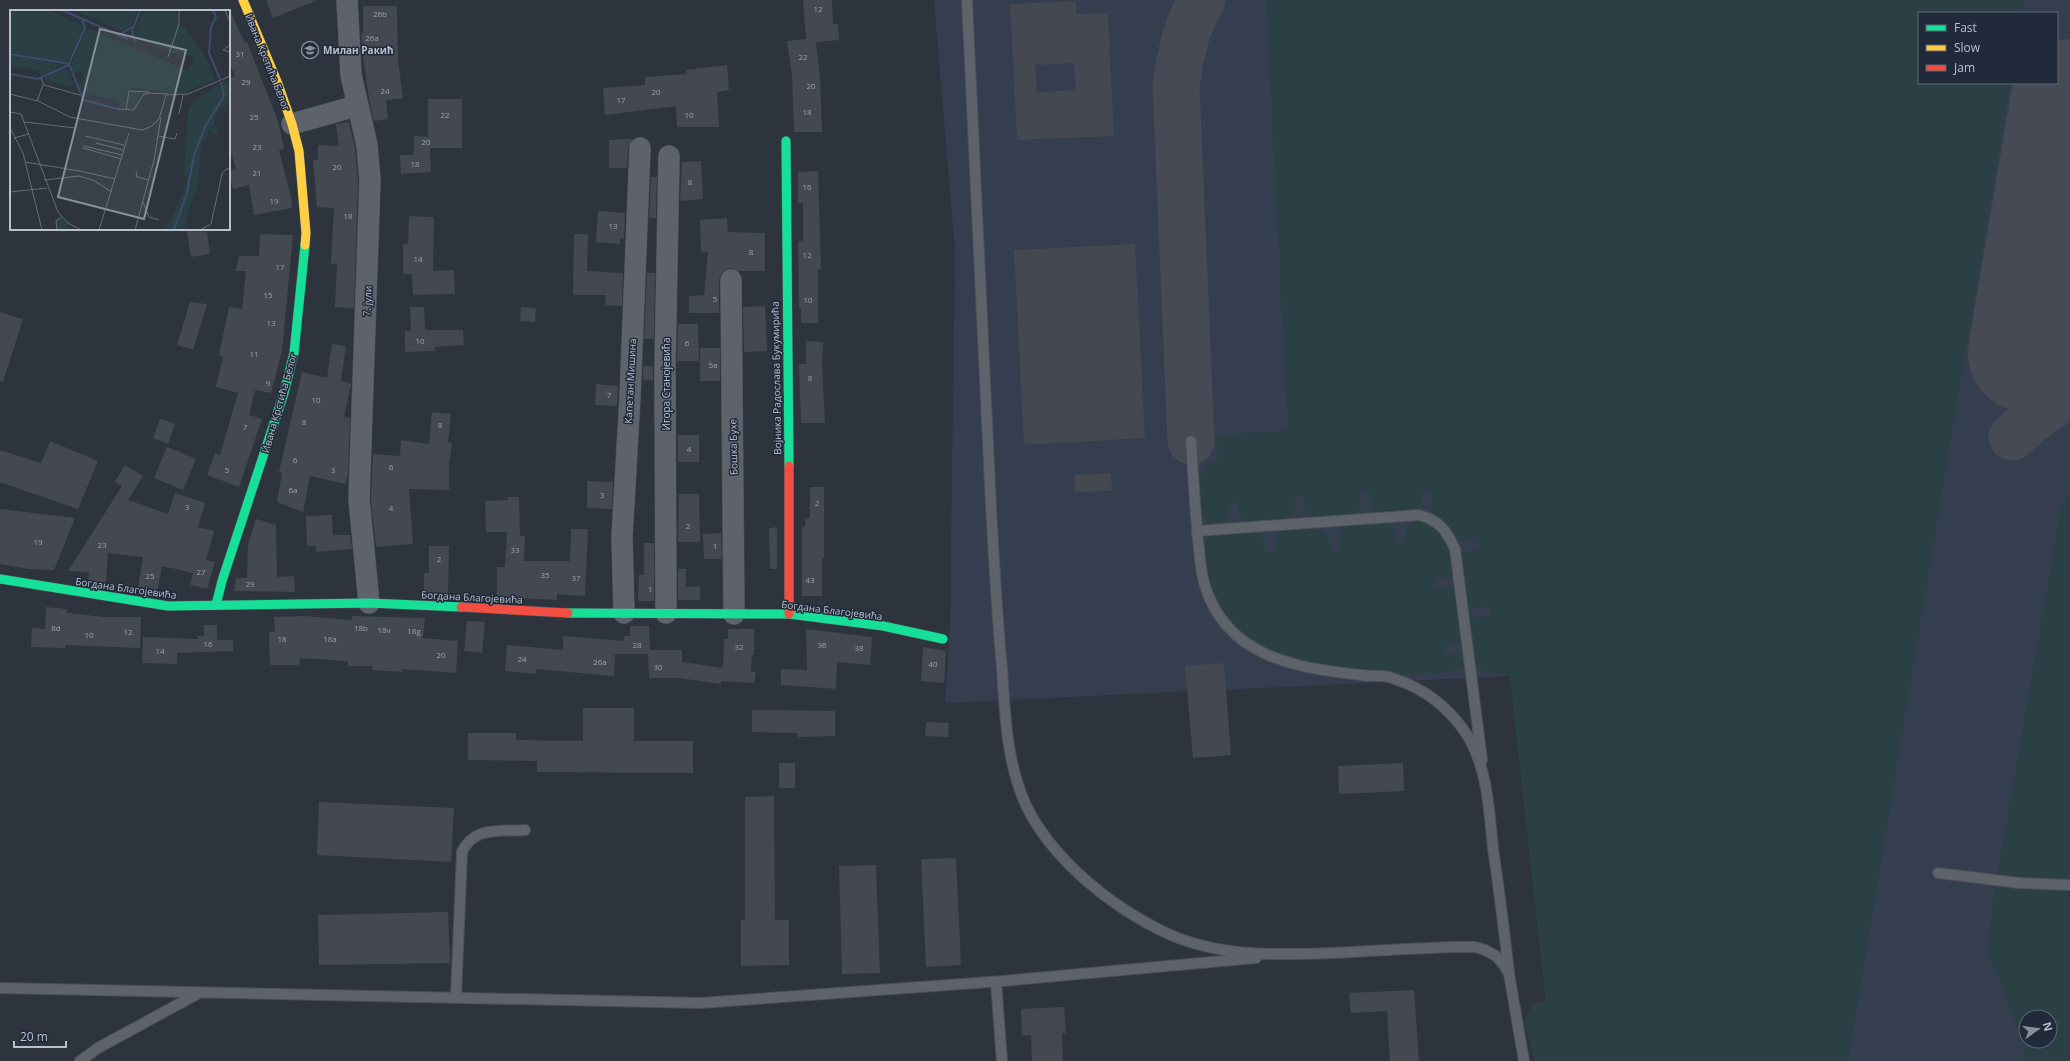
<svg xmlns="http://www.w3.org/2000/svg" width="2070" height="1061" font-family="'Open Sans',sans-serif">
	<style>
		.airport { fill: #343e4f; fill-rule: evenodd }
		.green { fill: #2a4045; fill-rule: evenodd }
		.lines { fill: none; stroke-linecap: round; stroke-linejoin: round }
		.taxiway { stroke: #464a54; stroke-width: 47 }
		.runway { stroke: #464a54; stroke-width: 118 }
		.building { fill: #434851; fill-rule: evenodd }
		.lane-casing { stroke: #4b4f56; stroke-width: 12 }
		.street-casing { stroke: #4b4f56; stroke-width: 22 }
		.fast-casing { stroke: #4b4f56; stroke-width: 10 }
		.slow-casing { stroke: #4b4f56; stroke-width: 10 }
		.jam-casing { stroke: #4b4f56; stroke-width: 10 }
		.lane { stroke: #5e636b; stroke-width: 10 }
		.street { stroke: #5e636b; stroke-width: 21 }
		.fast { stroke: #16e098; stroke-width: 9 }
		.slow { stroke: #ffcf43; stroke-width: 9 }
		.jam { stroke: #f24e42; stroke-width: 9 }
		.labels { text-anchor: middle; stroke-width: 3; stroke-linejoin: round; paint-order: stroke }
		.number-label { font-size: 8px; fill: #9ca2af }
		.poi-label { font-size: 10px; font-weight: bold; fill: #b9c0ce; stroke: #202a3a; text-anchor: start }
		.street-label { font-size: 10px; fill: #b9c0ce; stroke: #202a3a }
		.inset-river { fill: none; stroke: #3b4d6a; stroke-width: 2 }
		.inset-road { fill: none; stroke: #666c78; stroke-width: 1 }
		.view { fill: #888f9c; fill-opacity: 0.15; stroke: #888f9c; stroke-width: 2 }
		.inset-edge { fill: none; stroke: #b9c0ce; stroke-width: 2 }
	</style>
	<rect width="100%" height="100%" fill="#2e343e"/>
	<path class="airport" d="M934 0H2070V1061H1535L1524 1022 1532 1004 1546 1001 1510 676 945 703 950 629 955 250ZM1919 13H2057V83H1919ZM2026 1017H2050V1041H2026Z"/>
	<g class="green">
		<path d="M1266 0H2024L2022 13H1919V83H2010L1848 1061H1535L1524 1022 1532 1004 1546 1001 1510 676 1475 669 1468 619 1491 615 1489 606 1467 608 1461 553 1481 549 1479 540 1458 542C1454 524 1439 521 1433 509 1431 504 1432 495 1431 490L1421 491 1422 503 1415 511 1379 513 1372 507 1369 490 1359 492 1361 507 1352 515 1313 518 1306 511 1304 496 1293 499 1295 512 1288 519 1248 522 1238 514V502L1229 503V514L1221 524 1210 525C1196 508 1194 482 1208 463L1218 462 1217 436 1288 430Z"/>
		<path d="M2070 491V1061H2024L2025 1047 1988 952 1993 900 2061 508ZM2026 1017H2050V1041H2026Z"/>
		<path d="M1414 521C1449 525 1450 549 1454 578H1434L1435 588 1455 589 1461 643 1443 645 1446 654H1463L1465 668C1448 671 1431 674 1414 674 1395 674 1375 670 1356 669 1300 664 1226 651 1210 586 1207 572 1206 558 1205 544L1212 533 1255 531 1263 539 1266 554 1276 552 1275 538 1282 530 1320 527 1328 535 1331 553 1342 552 1339 534 1347 525 1388 524 1394 530 1396 543 1406 542V530Z"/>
	</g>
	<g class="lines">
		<g class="taxiway">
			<path d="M2046 240 2070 281"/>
			<path d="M2012 437 2039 414 2070 394"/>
			<path d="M1191 441 1176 86C1180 56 1186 26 1202 0"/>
		</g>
		<path class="runway" d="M2027 353 2070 98"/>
	</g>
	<g class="building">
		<path d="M266 0H315V1L273 18Z"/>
		<path d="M803 0H832L833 24H838L839 40 816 42 820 77 822 132H794L792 76 787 41 806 39Z"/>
		<path d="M1076 1V14L1108 13 1114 136 1017 140 1010 4ZM1074 63 1076 90 1037 92 1035 65Z"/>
		<path d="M363 6H397L398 60 403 98 386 100 388 119 374 121 370 105 362 49H363L361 33H363Z"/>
		<path d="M229 8 245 43 247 42 278 121 284 149 279 150 291 197 292 208 254 215 249 185 233 189 229 171 236 169 229 146V78L235 76 229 62Z"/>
		<path d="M727 65 729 90 717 92 719 127H677L676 106 605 115 603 88 645 85V77L687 74 686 70Z"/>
		<path d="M428 99H462V148H430L431 172 401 174 400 155H414V136L428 137Z"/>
		<path d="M349 122 355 147 358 180 354 308 335 307 337 263 331 264 334 208 317 207 313 160H318V145L339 146 336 124Z"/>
		<path d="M632 139 628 148 627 168H609V140Z"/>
		<path d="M701 161 703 199 680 201 682 162Z"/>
		<path d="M818 171 821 269H818V323H801V309H799L798 241H803V203H798V172Z"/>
		<path d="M651 177H657L656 218H649Z"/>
		<path d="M598 211 625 213 624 239 620 238V244L596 242Z"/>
		<path d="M409 216 434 217 433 271 454 270 455 294 413 295 412 274H403V244H408Z"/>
		<path d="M727 218 728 232 765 233V271H738L731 268 725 270 721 274 719 280V313H689V296L704 295 708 252H701L700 220Z"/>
		<path d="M187 231 207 232 210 254 191 257Z"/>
		<path d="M260 234 293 235 282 351 271 393 255 390 249 415 262 419 239 487 207 475 215 453 220 455 238 393 216 387 223 356 219 355 229 307 242 309 246 271H236L239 256H259Z"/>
		<path d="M574 234H588L587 271 623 273 622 306 605 305 606 295H573Z"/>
		<path d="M1135 244 1145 438 1024 445 1014 250Z"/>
		<path d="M647 273H655L654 339H644Z"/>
		<path d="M190 302 207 304 193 350 177 345Z"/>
		<path d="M765 306 767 351 744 352 743 307Z"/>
		<path d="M410 307H424L425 330H463L464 345 435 347V351L405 352V331H411Z"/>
		<path d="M521 307 536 308 535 322 520 321Z"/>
		<path d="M0 312 23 319 3 382 0 381Z"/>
		<path d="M678 324H698L699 361H677Z"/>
		<path d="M806 341 823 342 822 364 825 423H801L799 364H806Z"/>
		<path d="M332 344 346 346 341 381 351 384 344 417 350 418 348 474 345 484 310 476 303 512 277 502 282 473 279 472 302 372 327 378Z"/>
		<rect x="700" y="348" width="20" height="33"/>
		<rect x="643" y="366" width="10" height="14"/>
		<path d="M596 384 618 386 617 406 595 405Z"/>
		<path d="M432 412 451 414 448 442 452 443 449 464V490L409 489 413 544 376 547 371 499 373 454 400 456 401 440 429 444Z"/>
		<path d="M160 419 175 424 168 444 153 438Z"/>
		<rect x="678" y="435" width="21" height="27"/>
		<path d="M50 441 98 461 78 509 0 482V450L41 463Z"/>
		<path d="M167 447 196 459 183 490 154 478Z"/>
		<path d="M125 465 143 476 128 500 168 514 175 493 205 503 198 527 214 531 206 560 215 562 207 589 190 585 193 573 162 566 157 592 138 588 143 557 108 553 106 583 88 580 89 572 68 571 122 486 115 482Z"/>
		<path d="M1111 473 1112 491 1075 492V475Z"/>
		<path d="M587 481 613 482 612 509 587 508Z"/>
		<path d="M810 487H824V558H822V596H802V527H805V519L810 518Z"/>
		<path d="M679 494H699L700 542H678Z"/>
		<path d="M508 497H519L520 536H525L524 561H570L571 529H588L585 596 557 594V600L497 597V567H505L507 532H486L485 501 508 500Z"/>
		<path d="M0 509 75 518 54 570 28 569 0 564Z"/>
		<path d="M332 515 333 535H350L352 549 316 552V546H307L306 516Z"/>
		<path d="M256 519 276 525 277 577 294 576 295 592 234 591 236 578H247L248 544Z"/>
		<path d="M777 527V569H770L769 528Z"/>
		<path d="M721 533 722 559H704L703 534Z"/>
		<path d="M644 543H654V601H638L639 575H644Z"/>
		<path d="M429 546H449L448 594 424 593V573H429Z"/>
		<path d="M678 569H686V587L700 586V600H678Z"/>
		<path d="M46 607 67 609V613L105 617H141L140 648 65 645V648L31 647 32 628 45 629Z"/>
		<path d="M304 616 352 620V616L425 618 423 638 458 641 456 673 402 669V672L372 670 373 666H348V661L300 658 299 665H270L269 632 275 631 274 617Z"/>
		<path d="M467 621 485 622 482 653 464 651Z"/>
		<path d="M204 625H217V640H233V651L177 653V664L142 663 143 637 198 639V636H204Z"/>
		<path d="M630 626H649L650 650H682V662L723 668 724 639H728V629H754V655H752L751 672H756L754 683 721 681V684L679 678H649L648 654H615L614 676 536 669V674L505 671 507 645 563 650V636L624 641V636H630Z"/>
		<path d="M806 629 872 637 870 665 837 662 836 689 781 685V669L807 670Z"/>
		<path d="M923 647 946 651 944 683 921 681Z"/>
		<path d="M1224 663 1231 755 1193 758 1185 666Z"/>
		<path d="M583 708H634V741H693V773L537 772V761L468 760V733H516V740L583 741Z"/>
		<path d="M752 710 835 711V736L798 737V733L752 732Z"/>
		<path d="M926 722 949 723 948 737 925 736Z"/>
		<rect x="779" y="763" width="16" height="25"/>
		<path d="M1403 763 1404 791 1339 794 1338 766Z"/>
		<path d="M774 796 775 920H789V965L741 966V920H745V797Z"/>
		<path d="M319 802 454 808 451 862 317 855Z"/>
		<path d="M956 858 961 965 926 967 921 859Z"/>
		<path d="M876 865 880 973 842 974 839 866Z"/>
		<path d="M448 912 450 963 319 965 318 915Z"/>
		<path d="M1414 990 1419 1061H1390L1387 1011 1351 1013 1349 993Z"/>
		<path d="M1064 1007 1066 1033H1062L1063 1061H1032L1031 1035H1022L1021 1009Z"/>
	</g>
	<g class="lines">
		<g class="lane-casing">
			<g id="lane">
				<path d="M967 0C975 169 983 338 991 507 994 561 997 615 1002 669 1005 716 1007 772 1031 815 1059 864 1110 905 1160 930 1219 960 1288 955 1352 952 1386 950 1421 948 1456 947H1475L1485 950 1496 956 1504 965 1509 974 1524 1061"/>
				<path d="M1191 441C1193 474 1195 507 1198 540 1200 556 1200 571 1205 586 1227 657 1296 668 1361 675 1371 677 1383 674 1392 678 1424 688 1451 709 1469 738 1488 772 1489 811 1493 848 1499 889 1504 930 1509 972"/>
				<path d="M1197 531 1419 515C1440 521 1446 530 1455 549L1482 760"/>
				<path d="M1938 873 2019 883 2070 885"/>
				<path d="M996 982 1002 1061"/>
				<path d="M0 988 701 1003 1003 981 1256 958"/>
				<path d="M456 997 462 852C474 826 499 832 525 830"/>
				<path d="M80 1061 98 1048 199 993"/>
			</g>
		</g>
		<g class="street-casing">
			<g id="street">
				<path d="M347 0 351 75 367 145 370 180 359 499 369 603"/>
				<path d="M292 124 356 106"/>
				<path d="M731 280 734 614"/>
				<path d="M624 613 622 537 630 397 640 148"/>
				<path d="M666 613 665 368 669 156"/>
			</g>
		</g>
		<g class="fast-casing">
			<g id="fast">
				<path d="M786 141 789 466"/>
				<path d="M0 579 168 606 369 603 461 607"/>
				<path d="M216 605 222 581 284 393 294 353 305 245"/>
				<path d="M568 613 789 614 883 626 943 639"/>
			</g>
		</g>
		<g class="slow-casing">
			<path id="slow" d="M243 0 278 84 292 124 299 151 306 233 305 245"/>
		</g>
		<g class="jam-casing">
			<g id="jam">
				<path d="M789 466V614"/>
				<path d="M461 607 568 613"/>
			</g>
		</g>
		<use href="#lane" class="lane"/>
		<use href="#street" class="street"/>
		<use href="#fast" class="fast"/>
		<use href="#slow" class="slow"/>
		<use href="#jam" class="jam"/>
	</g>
	<defs>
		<g id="school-ring" transform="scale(0.9)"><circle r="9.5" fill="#202a3a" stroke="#888f9c" stroke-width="1.5"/><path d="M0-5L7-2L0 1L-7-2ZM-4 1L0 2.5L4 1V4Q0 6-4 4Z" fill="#888f9c"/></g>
	</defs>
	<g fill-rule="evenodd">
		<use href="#school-ring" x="310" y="50"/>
	</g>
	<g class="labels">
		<g class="number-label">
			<text x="818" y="12">12</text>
			<text x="380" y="17">26b</text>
			<text x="372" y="41">26a</text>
			<text x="240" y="57">31</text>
			<text x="803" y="60">22</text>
			<text x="246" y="85">29</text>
			<text x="811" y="89">20</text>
			<text x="385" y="94">24</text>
			<text x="656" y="95">20</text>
			<text x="621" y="103">17</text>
			<text x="807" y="115">18</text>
			<text x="445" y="118">22</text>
			<text x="689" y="118">10</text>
			<text x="254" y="120">25</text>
			<text x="426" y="145">20</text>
			<text x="257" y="150">23</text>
			<text x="415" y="167">18</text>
			<text x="337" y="170">20</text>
			<text x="257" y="176">21</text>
			<text x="690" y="185">8</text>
			<text x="807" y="190">16</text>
			<text x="274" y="204">19</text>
			<text x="348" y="219">18</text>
			<text x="613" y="229">13</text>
			<text x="751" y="255">8</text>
			<text x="807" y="258">12</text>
			<text x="418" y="262">14</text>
			<text x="280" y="270">17</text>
			<text x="268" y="298">15</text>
			<text x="715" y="302">5</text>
			<text x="808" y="303">10</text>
			<text x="271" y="326">13</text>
			<text x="420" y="344">10</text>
			<text x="687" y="346">6</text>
			<text x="254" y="357">11</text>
			<text x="713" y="368">5a</text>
			<text x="810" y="381">8</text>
			<text x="268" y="386">9</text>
			<text x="609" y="398">7</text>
			<text x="316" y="403">10</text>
			<text x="304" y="425">8</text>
			<text x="440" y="428">8</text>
			<text x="245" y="430">7</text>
			<text x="689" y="452">4</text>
			<text x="295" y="463">6</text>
			<text x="391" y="470">6</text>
			<text x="227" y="473">5</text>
			<text x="333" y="473">3</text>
			<text x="293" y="493">6a</text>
			<text x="602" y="498">3</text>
			<text x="817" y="506">2</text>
			<text x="187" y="510">3</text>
			<text x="391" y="511">4</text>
			<text x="688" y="529">2</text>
			<text x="38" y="545">19</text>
			<text x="102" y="548">23</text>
			<text x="715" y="549">1</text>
			<text x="515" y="553">33</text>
			<text x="439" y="562">2</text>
			<text x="201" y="575">27</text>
			<text x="545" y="578">35</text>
			<text x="150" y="579">25</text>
			<text x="576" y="581">37</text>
			<text x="810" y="583">43</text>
			<text x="250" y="587">29</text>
			<text x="650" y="592">1</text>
			<text x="56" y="631">8d</text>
			<text x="361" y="631">18b</text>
			<text x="384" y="633">18v</text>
			<text x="414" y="634">18g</text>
			<text x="128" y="635">12</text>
			<text x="89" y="638">10</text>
			<text x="282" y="642">18</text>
			<text x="330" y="642">18a</text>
			<text x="208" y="647">16</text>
			<text x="637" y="648">28</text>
			<text x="822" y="648">36</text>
			<text x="739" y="650">32</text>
			<text x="859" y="651">38</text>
			<text x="160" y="654">14</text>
			<text x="441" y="658">20</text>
			<text x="522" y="662">24</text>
			<text x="600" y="665">26a</text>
			<text x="933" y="667">40</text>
			<text x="658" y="670">30</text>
		</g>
		<g class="poi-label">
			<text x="323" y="54">Милан Ракић</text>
		</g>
		<g class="street-label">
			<text transform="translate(268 62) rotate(68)" y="4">Ивана Крстића Белог</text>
			<text transform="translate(367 301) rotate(-87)" y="4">7. јули</text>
			<text transform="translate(776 378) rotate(-91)" y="4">Војника Радослава Букумирића</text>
			<text transform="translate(630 381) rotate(-87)" y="4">Капетан Мишина</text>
			<text transform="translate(666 384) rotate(-90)" y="4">Игора Станојевића</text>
			<text transform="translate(279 403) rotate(-74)" y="4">Ивана Крстића Белог</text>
			<text transform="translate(733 447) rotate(-91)" y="4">Бошка Бухе</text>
			<text transform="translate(126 588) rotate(8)" y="4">Богдана Благојевића</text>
			<text transform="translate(472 597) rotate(3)" y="4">Богдана Благојевића</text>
			<text transform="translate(832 610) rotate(7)" y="4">Богдана Благојевића</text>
		</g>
	</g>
	<g transform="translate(10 10)">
		<rect width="220" height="220" fill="#2e343e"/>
		<path d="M0 0H39L71 15 72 21 60 49 53 53 0 42ZM64 0H128L119 17 111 20ZM134 0 166 1 168 15 174 17 193 42 205 70 170 84 122 78 117 81 116 98 108 97 109 91 71 83 67 73 75 70 72 62 64 64 61 55 74 24 80 19 178 61 184 47 162 43 128 26 126 18ZM0 45 49 54 51 56 32 65 30 61 0 55ZM55 59 60 63 64 73 63 77 35 70 36 67ZM214 71 220 76V93L213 96 207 103 204 113 208 121 206 125 198 120V126L191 136 188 176 177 205 175 220H155L173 183 177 169 174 162 178 101 183 91ZM132 81 126 98 117 100 119 83ZM46 215a6 6 0 1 1 12 0a6 6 0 1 1-12 0Z" fill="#2a4045"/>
		<path class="inset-river" d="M52 0 118 29M203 0 206 7 201 17 199 43 210 69M109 25 122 17M125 32 122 21 130 0M0 44 59 54 75 18 72 9M57 55 60 56 73 90 108 99M0 64 28 69 59 55M164 220 177 183 184 145 196 115 214 86 211 72"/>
		<path class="inset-road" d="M215 0 220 12M220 35 213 40 220 42M158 47 169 14V0M31 68 34 75 70 85M0 84 28 91 60 107 132 120 142 116 149 109 156 85 178 84 220 66M27 91 33 75M108 99 124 100 133 85 138 83 158 84M116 100 119 81 139 82M0 102 11 104 48 202 58 213 71 220M169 104 173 85M15 112 65 118M0 118 13 143 32 220M75 126 114 135M148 126 165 129 167 123M4 128 19 124M86 133 113 140M74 136 112 145M73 138 111 149M15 152 70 161 105 169M126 161 127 167 139 170M34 170 69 166 83 170 102 182M0 182 37 178M133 192 139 207 149 210M47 220 46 211 52 207M89 220 119 123M125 220 144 150 151 107M190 220 201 214 212 164 216 159H220"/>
		<path class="view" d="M90 19 176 40 134 209 48 187Z"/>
		<rect width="220" height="220" class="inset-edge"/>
	</g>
	<rect x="1918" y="12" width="140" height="72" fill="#202a3a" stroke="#5d6675"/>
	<rect x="1926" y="25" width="20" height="6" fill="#16e098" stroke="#5d6675"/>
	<text x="1954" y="32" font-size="12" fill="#b9c0ce">Fast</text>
	<rect x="1926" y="45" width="20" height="6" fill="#ffcf43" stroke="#5d6675"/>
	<text x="1954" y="52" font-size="12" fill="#b9c0ce">Slow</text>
	<rect x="1926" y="65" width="20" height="6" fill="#f24e42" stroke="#5d6675"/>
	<text x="1954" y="72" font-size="12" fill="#b9c0ce">Jam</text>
	<g transform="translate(2038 1029) rotate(76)"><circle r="19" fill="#202a3a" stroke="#5d6675"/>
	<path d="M0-3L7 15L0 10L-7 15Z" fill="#888f9c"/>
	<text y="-6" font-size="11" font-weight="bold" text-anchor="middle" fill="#b9c0ce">N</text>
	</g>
	<path d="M14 1041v6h52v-6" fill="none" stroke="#b9c0ce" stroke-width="2"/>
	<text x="20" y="1041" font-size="12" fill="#b9c0ce" stroke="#202a3a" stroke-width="3" paint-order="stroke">20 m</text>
</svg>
